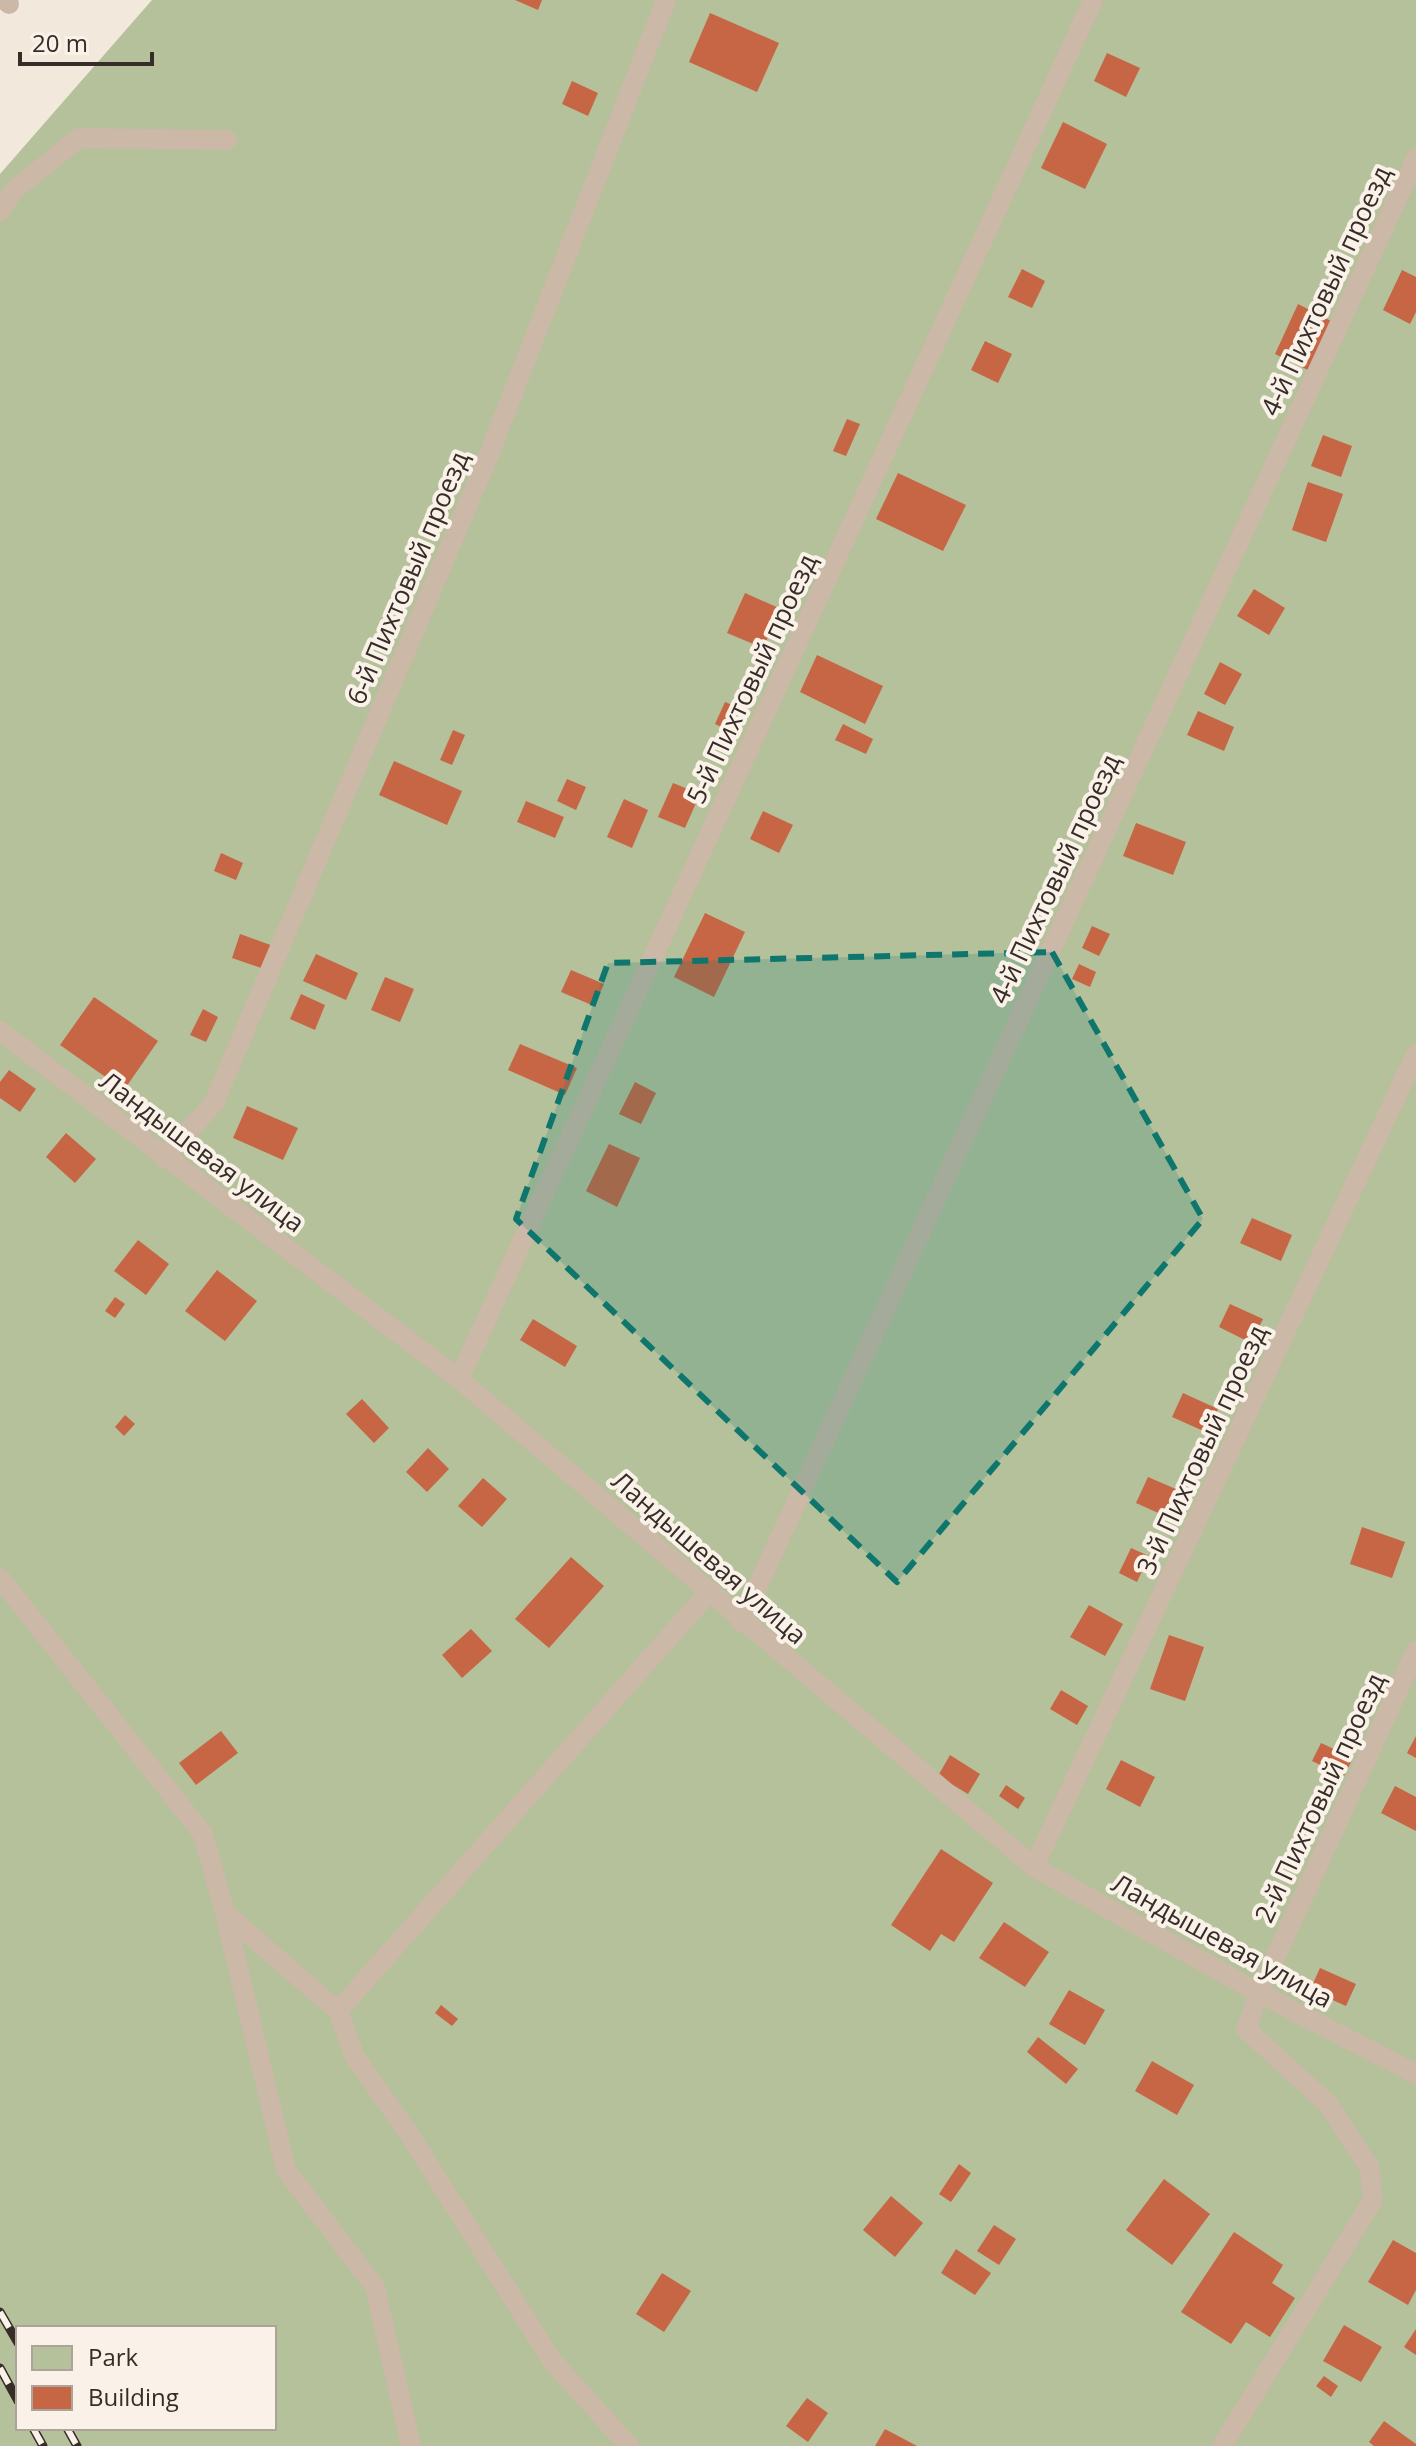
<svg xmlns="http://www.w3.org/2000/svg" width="1416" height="2446" font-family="'Open Sans',sans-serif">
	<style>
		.green { fill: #b4c19b; fill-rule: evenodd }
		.building { fill: #c76644 }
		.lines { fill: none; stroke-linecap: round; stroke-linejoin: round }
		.lane { stroke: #cbb8a7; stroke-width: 20 }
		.rail-casing { stroke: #372d28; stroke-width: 9 }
		.rail { stroke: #faf2e8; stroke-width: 6; stroke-dasharray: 18; stroke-linecap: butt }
		.marked { fill: #0f766e; fill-opacity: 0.2; stroke: #0f766e; stroke-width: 6; stroke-dasharray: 16 10; stroke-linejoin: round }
		.labels { text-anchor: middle; stroke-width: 8; stroke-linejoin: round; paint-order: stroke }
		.street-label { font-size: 26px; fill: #372d28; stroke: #faf2e8 }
	</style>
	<rect width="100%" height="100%" fill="#f2e8db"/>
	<path class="green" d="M152 0H1416V2446H0V174ZM18 2328H274V2428H18Z"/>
	<g class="building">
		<path d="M515 0H542L538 10Z"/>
		<path d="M710 13 779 43 757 92 689 62Z"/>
		<path d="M1107 53 1140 68 1126 97 1094 81Z"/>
		<path d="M572 81 598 93 588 116 562 104Z"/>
		<path d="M1063 122 1107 144 1085 189 1041 168Z"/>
		<path d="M1022 269 1045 281 1032 308 1008 297Z"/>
		<path d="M1402 270 1416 277V312L1410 324 1383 310Z"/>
		<path d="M1298 304 1331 321 1308 370 1275 354Z"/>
		<path d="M985 341 1012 354 998 383 971 370Z"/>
		<path d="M847 419 860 424 846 456 833 451Z"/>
		<path d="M1323 435 1352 446 1341 477 1311 466Z"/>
		<path d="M898 473 966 505 943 551 876 519Z"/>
		<path d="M1308 482 1343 494 1326 542 1292 530Z"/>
		<path d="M1254 589 1285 608 1269 635 1237 616Z"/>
		<path d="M745 593 781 609 763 648 727 633Z"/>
		<path d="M817 655 883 686 865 724 800 692Z"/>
		<path d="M1220 662 1242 674 1225 705 1204 694Z"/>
		<path d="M725 702 737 707 728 730 715 724Z"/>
		<path d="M1198 711 1234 727 1224 751 1187 735Z"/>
		<path d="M843 724 873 739 866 754 835 740Z"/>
		<path d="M453 730 465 735 452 765 440 760Z"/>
		<path d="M394 761 462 791 447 825 379 795Z"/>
		<path d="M567 779 586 787 576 810 557 801Z"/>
		<path d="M673 783 700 794 685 828 658 817Z"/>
		<path d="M624 799 648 810 632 848 607 837Z"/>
		<path d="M526 801 564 817 555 838 517 822Z"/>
		<path d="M763 811 793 825 779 853 750 839Z"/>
		<path d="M1136 823 1186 842 1173 875 1123 856Z"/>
		<path d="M221 853 243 863 236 880 214 871Z"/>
		<path d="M705 913 745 932 714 997 674 977Z"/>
		<path d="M1092 926 1110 934 1099 956 1082 948Z"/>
		<path d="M240 934 276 947 267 970 232 958Z"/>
		<path d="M316 954 358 973 346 1000 303 981Z"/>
		<path d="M1079 964 1096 972 1090 987 1072 979Z"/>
		<path d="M571 970 604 984 594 1006 561 992Z"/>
		<path d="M385 977 414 989 400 1022 371 1010Z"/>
		<path d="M301 994 325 1005 315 1030 290 1019Z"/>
		<path d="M94 997 158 1041 124 1090 60 1045Z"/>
		<path d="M203 1009 218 1017 206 1042 190 1035Z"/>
		<path d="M520 1044 577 1068 565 1095 508 1070Z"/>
		<path d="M9 1070 36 1089 20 1112 0 1098V1082Z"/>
		<path d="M635 1082 656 1093 641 1124 619 1114Z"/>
		<path d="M247 1106 298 1128 283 1160 233 1138Z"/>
		<path d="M66 1133 96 1159 75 1183 46 1157Z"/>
		<path d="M609 1144 640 1158 617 1207 586 1191Z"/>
		<path d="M1252 1218 1292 1235 1281 1261 1240 1243Z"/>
		<path d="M138 1240 169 1264 146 1295 114 1271Z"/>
		<path d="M217 1270 257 1301 225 1341 185 1311Z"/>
		<path d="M115 1297 125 1304 115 1318 105 1311Z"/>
		<path d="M1230 1304 1263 1319 1251 1343 1219 1327Z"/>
		<path d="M533 1319 577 1346 565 1367 520 1340Z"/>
		<path d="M1183 1393 1218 1409 1208 1433 1172 1417Z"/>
		<path d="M362 1399 389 1428 374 1443 346 1414Z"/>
		<path d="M125 1415 135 1424 124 1436 115 1427Z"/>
		<path d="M428 1448 449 1469 427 1492 406 1472Z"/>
		<path d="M1148 1477 1185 1493 1174 1520 1136 1503Z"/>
		<path d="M483 1478 507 1499 482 1527 458 1506Z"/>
		<path d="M1362 1527 1405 1542 1392 1578 1350 1564Z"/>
		<path d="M1131 1548 1149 1556 1137 1582 1119 1573Z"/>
		<path d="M571 1557 604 1586 549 1648 515 1619Z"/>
		<path d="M1089 1605 1123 1624 1105 1656 1070 1637Z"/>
		<path d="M471 1629 492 1651 462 1678 442 1655Z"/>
		<path d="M1169 1635 1204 1647 1185 1701 1150 1689Z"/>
		<path d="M1061 1690 1088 1706 1077 1725 1050 1709Z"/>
		<path d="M221 1731 238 1753 196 1785 179 1763Z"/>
		<path d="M1416 1736V1758L1407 1753Z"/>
		<path d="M1321 1743 1353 1758 1344 1776 1312 1761Z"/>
		<path d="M950 1755 980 1774 968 1794 938 1776Z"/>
		<path d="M1121 1760 1155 1777 1140 1807 1106 1789Z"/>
		<path d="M1006 1785 1025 1798 1018 1809 999 1796Z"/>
		<path d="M1395 1786 1416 1797V1831L1381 1813Z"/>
		<path d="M941 1849 993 1883 954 1942 941 1934 930 1951 891 1925Z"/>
		<path d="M1004 1922 1049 1952 1025 1987 979 1958Z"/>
		<path d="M1320 1968 1356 1984 1346 2006 1310 1990Z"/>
		<path d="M1069 1990 1105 2010 1085 2045 1049 2024Z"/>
		<path d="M441 2005 458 2019 452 2026 435 2013Z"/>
		<path d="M1038 2037 1078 2069 1066 2084 1027 2052Z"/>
		<path d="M1152 2061 1194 2085 1177 2115 1135 2091Z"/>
		<path d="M959 2164 971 2173 951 2202 939 2194Z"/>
		<path d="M1164 2179 1210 2214 1172 2265 1126 2230Z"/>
		<path d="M891 2196 923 2223 895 2257 863 2230Z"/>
		<path d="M994 2225 1016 2239 999 2265 977 2251Z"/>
		<path d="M1234 2232 1283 2265 1272 2283 1295 2298 1270 2337 1246 2322 1231 2344 1181 2312Z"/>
		<path d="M1393 2240 1416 2253V2290L1408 2305 1368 2282Z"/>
		<path d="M956 2249 991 2273 975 2295 941 2273Z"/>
		<path d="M662 2273 691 2291 664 2332 636 2314Z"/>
		<path d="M1344 2325 1382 2347 1361 2382 1323 2361Z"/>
		<path d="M1416 2329V2355L1404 2347Z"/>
		<path d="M1324 2376 1338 2386 1331 2397 1316 2386Z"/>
		<path d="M807 2398 828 2413 808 2442 786 2426Z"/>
		<path d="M1384 2421 1416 2444V2446H1374L1369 2442Z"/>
		<path d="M885 2429 917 2446H875Z"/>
	</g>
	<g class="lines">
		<g class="lane">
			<path d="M5 0 9 4"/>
			<path d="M0 211 13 191 79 138 227 140"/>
			<path d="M0 1031 459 1379 1034 1867 1259 1993 1416 2074"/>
			<path d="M164 1158 214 1103 488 457 666 0"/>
			<path d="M459 1379 1093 0"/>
			<path d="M0 1578 203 1834 225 1913 286 2170 375 2287 411 2446"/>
			<path d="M741 1622 1416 158"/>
			<path d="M1034 1867 1416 1054"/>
			<path d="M225 1913 338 2011 710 1591"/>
			<path d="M338 2011 355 2057 411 2137 553 2362 629 2446"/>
			<path d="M1222 2446 1373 2200 1369 2167 1328 2104 1246 2029 1259 1993 1416 1651"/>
		</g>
		<g class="rail-casing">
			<g id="rail">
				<path d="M0 2312 18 2343"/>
				<path d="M0 2368 18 2401"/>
				<path d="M33 2428 43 2446"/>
				<path d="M67 2428 77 2446"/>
			</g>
		</g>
		<use href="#rail" class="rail"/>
	</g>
	<path class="marked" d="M1052 952 1203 1219 897 1582 516 1219 608 963Z"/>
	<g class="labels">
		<g class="street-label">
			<text transform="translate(1326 291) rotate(-65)" y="9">4-й Пихтовый проезд</text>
			<text transform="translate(408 578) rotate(-67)" y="9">6-й Пихтовый проезд</text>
			<text transform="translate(752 679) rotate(-65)" y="9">5-й Пихтовый проезд</text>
			<text transform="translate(1055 879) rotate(-65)" y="9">4-й Пихтовый проезд</text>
			<text transform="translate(202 1152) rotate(37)" y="9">Ландышевая улица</text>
			<text transform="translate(1202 1450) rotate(-65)" y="9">3-й Пихтовый проезд</text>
			<text transform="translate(709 1558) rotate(41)" y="9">Ландышевая улица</text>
			<text transform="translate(1320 1798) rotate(-65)" y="9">2-й Пихтовый проезд</text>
			<text transform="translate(1222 1941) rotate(29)" y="9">Ландышевая улица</text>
		</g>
	</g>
	<rect x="16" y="2326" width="260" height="104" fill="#faf2e8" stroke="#aca39b" stroke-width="2"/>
	<rect x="32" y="2346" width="40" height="24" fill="#b4c19b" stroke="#aca39b" stroke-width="2"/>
	<text x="88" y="2366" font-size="24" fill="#372d28">Park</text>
	<rect x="32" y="2386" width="40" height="24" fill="#c76644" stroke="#aca39b" stroke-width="2"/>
	<text x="88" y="2406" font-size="24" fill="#372d28">Building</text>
	<path d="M20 52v12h132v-12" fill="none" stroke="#372d28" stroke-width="4"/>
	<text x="32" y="52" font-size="24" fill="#372d28" stroke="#faf2e8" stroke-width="6" paint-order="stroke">20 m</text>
</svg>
